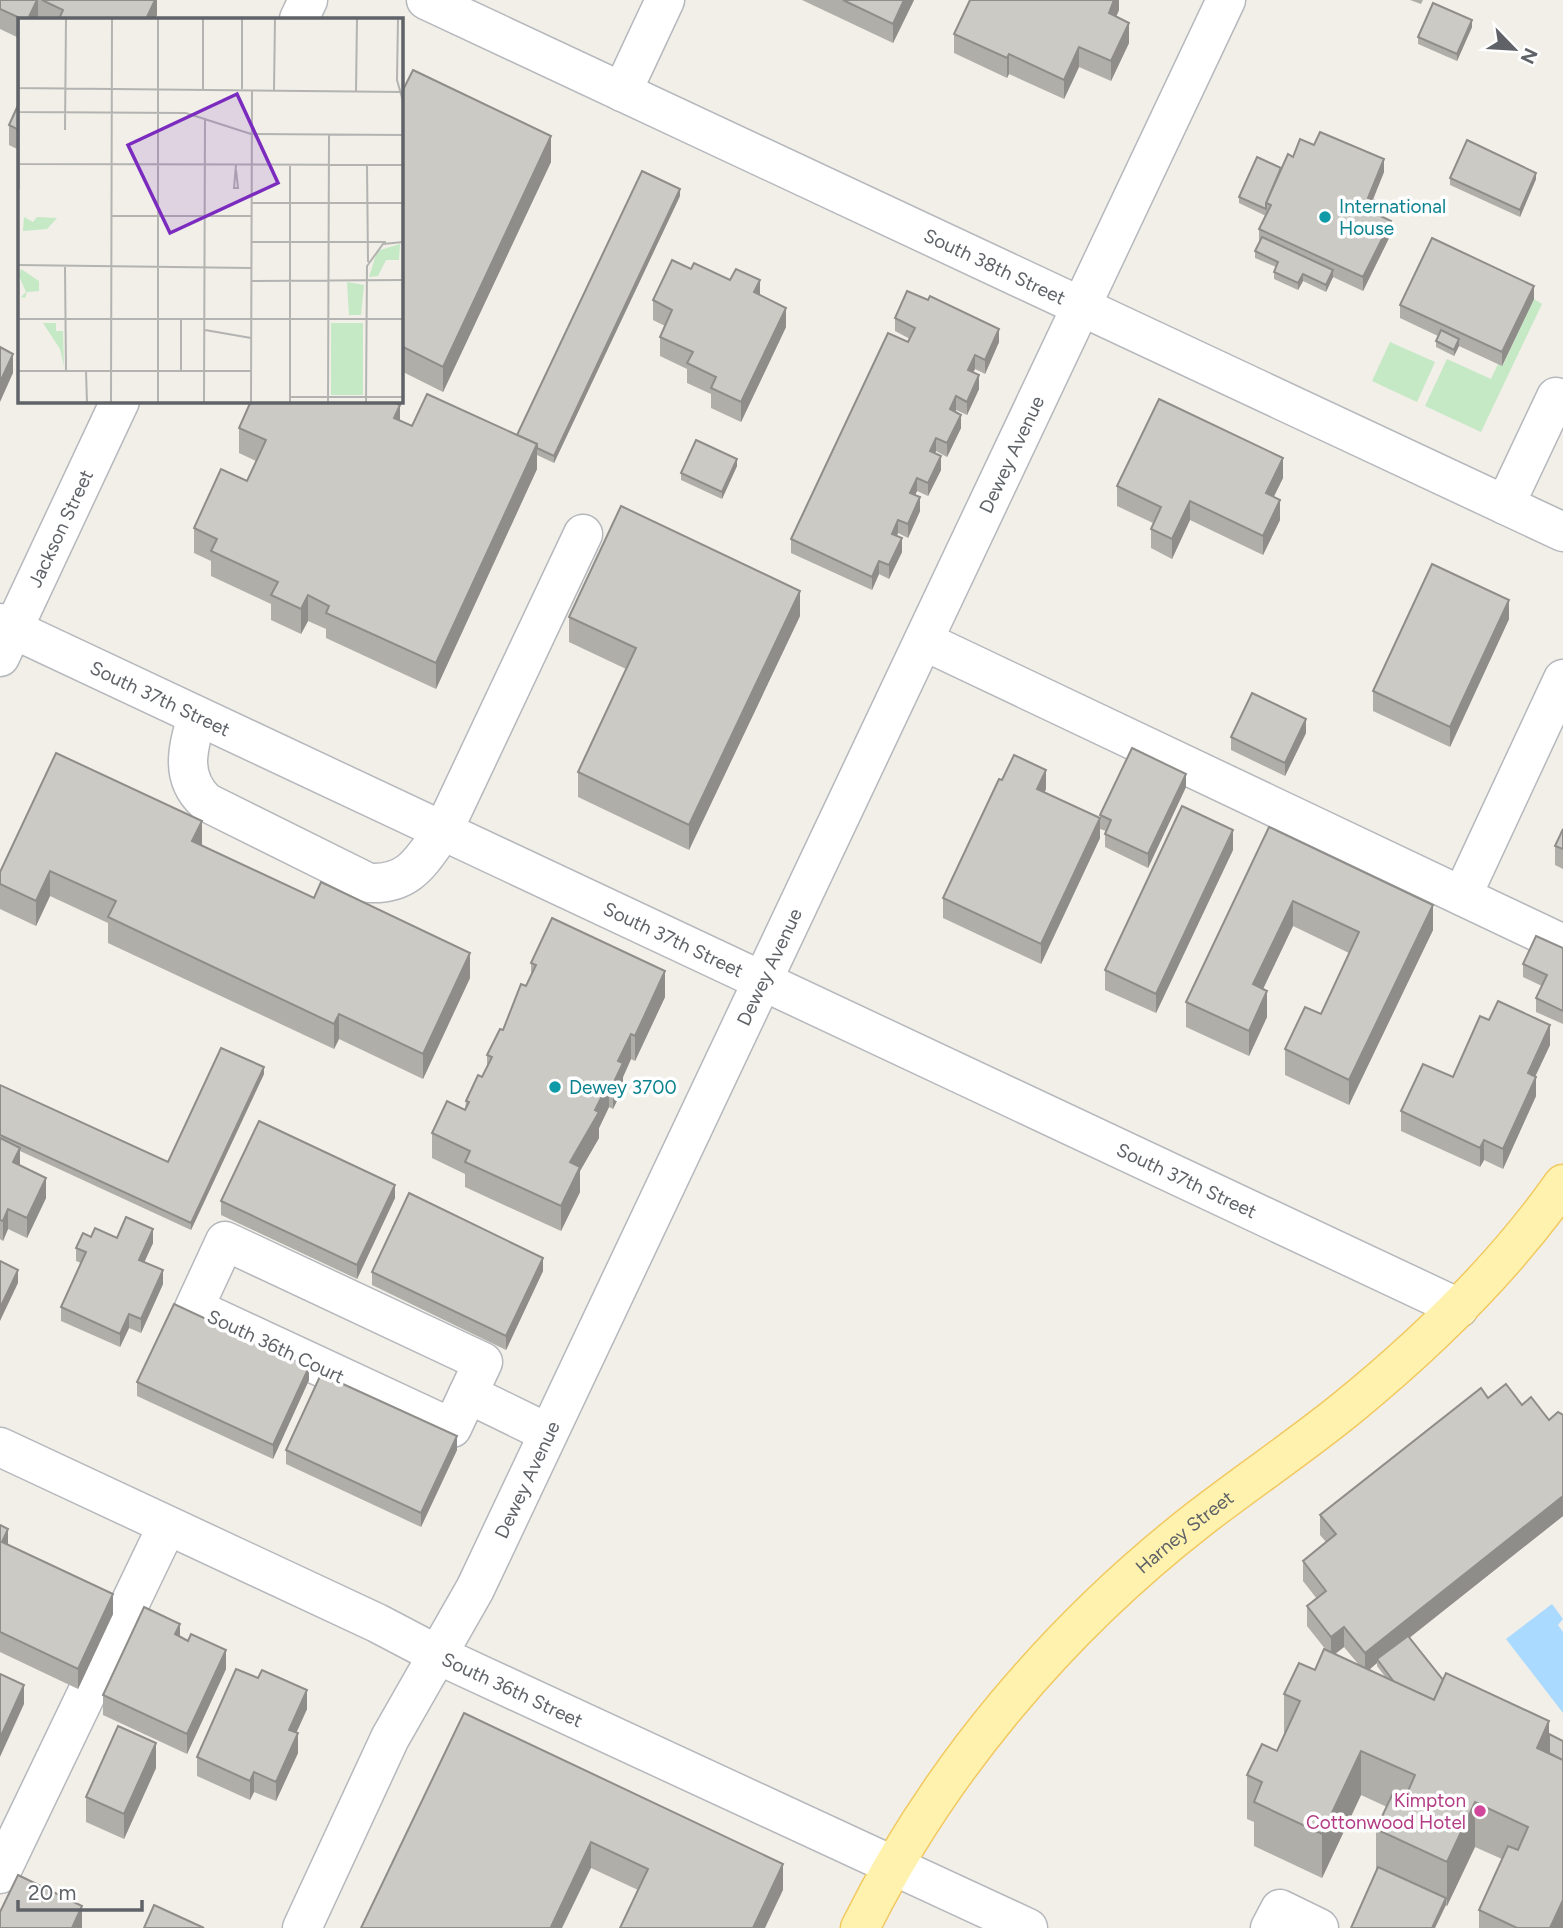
<svg xmlns="http://www.w3.org/2000/svg" width="1563" height="1928" font-family="Figtree,sans-serif">
	<style>
		.green { fill: #c5e8c5 }
		.water { fill: #aadaff }
		.lines { fill: none; stroke-linecap: round; stroke-linejoin: round }
		.minor-casing { stroke: #b5b8bc; stroke-width: 41 }
		.major-casing { stroke: #f2c960; stroke-width: 41 }
		.minor { stroke: #fff; stroke-width: 38 }
		.major { stroke: #fff2af; stroke-width: 38 }
		.wall { fill: #afaea9; fill-rule: evenodd }
		.shaded-wall { fill: #8f8d8a }
		.building { fill: #cccac5; stroke: #8f8d8a; stroke-width: 2 }
		.culture-dot { fill: #0f9aa8; stroke: #fff; stroke-width: 2.5 }
		.hotel-dot { fill: #d1479c; stroke: #fff; stroke-width: 2.5 }
		.labels { text-anchor: middle; stroke-width: 7; stroke-linejoin: round; paint-order: stroke }
		.culture-label { font-size: 19px; fill: #0d838f; stroke: #fff; text-anchor: start }
		.street-label { font-size: 19px; fill: #5f6368; stroke: #fff }
		.hotel-label { font-size: 19px; fill: #b23c85; stroke: #fff; text-anchor: end }
		.inset-road { fill: none; stroke: #b3b3b1; stroke-width: 2 }
		.view { fill: #7b2cbf; fill-opacity: 0.15; stroke: #7b2cbf; stroke-width: 3.5 }
		.inset-edge { fill: none; stroke: #5f6368; stroke-width: 3.5 }
	</style>
	<rect width="100%" height="100%" fill="#f1efe8"/>
	<g class="green">
		<path d="M1534 299 1542 304 1481 432 1425 406 1447 359 1491 379 1498 364 1503 365Z"/>
		<path d="M1390 342 1435 362 1417 402 1372 381Z"/>
	</g>
	<path class="water" d="M1552 1604 1563 1619 1558 1625 1563 1632V1713L1506 1639Z"/>
	<g class="lines">
		<g class="minor-casing">
			<g id="minor">
				<path id="s1" d="M426 0 1563 532"/>
				<path d="M299 19 308 0"/>
				<path d="M622 92 665 0"/>
				<path d="M1505 505 1556 397"/>
				<path id="s2" d="M0 623 1459 1308"/>
				<path d="M924 641 1563 944"/>
				<path id="s3" d="M0 657 120 401"/>
				<path d="M197 716C188 748 179 777 206 802L369 883C410 885 421 861 443 831L583 534"/>
				<path d="M1462 896 1563 679"/>
				<path d="M225 1241 483 1362 452 1428 194 1308Z"/>
				<path d="M468 1394 548 1433"/>
				<path id="s4" d="M0 1447 377 1623 438 1655 1028 1928"/>
				<path d="M0 1874 167 1526"/>
				<path id="s5" d="M302 1928 390 1738 475 1589 1226 0"/>
				<path d="M1270 1928 1280 1909 1319 1928"/>
			</g>
		</g>
		<g class="major-casing">
			<g id="major">
				<path id="s6" d="M860 1928C939 1769 1059 1628 1199 1519 1248 1481 1299 1447 1347 1408 1428 1342 1503 1269 1563 1184"/>
			</g>
		</g>
		<use href="#minor" class="minor"/>
		<use href="#major" class="major"/>
	</g>
	<g class="wall">
		<path d="M0 0H157V15L155 19H41L38 18 37 19H19V38L0 29Z"/>
		<path d="M802 0H914L893 43Z"/>
		<path d="M1119 0V10L1116 17 1129 43 1111 81 1079 67 1064 99 1009 74 1007 78 954 53V34Z"/>
		<path d="M1410 0H1423L1421 4Z"/>
		<path d="M1472 27 1457 61 1418 44V37Z"/>
		<path d="M401 94 551 162 443 392 401 371Z"/>
		<path d="M19 103V150L9 145V125Z"/>
		<path d="M1314 145 1384 172 1373 200 1391 234 1363 291 1333 277 1326 292 1303 281 1298 290 1274 279V272L1276 267 1255 258V251L1259 242V229L1266 216 1239 203V197L1281 168 1293 157Z"/>
		<path d="M1450 178 1536 179 1520 217 1450 185Z"/>
		<path d="M680 196 554 463 537 455V469L436 689 326 638V629L308 621 301 634 271 620V604L211 576V561L194 553V528L247 481 256 461 239 453V428L400 420 412 426 517 435Z"/>
		<path d="M691 269 760 295 786 327 741 422 711 408V394L687 383V369L660 356V337L665 326 653 320V300Z"/>
		<path d="M1534 299 1502 366 1459 346 1454 356 1436 347V341L1438 336 1400 318V305Z"/>
		<path d="M895 318 999 342 985 374 975 369 973 372 979 389 967 415 956 410 955 412 961 428 947 457 936 451 935 453 941 470 928 496 917 491 915 495 920 511 908 538 898 533 897 536 902 552 889 579 879 574 872 590 791 553V539L910 339 895 331Z"/>
		<path d="M737 466 722 499 681 480V473Z"/>
		<path d="M1283 478 1273 497 1280 520 1263 555 1190 520 1172 559 1151 548V529L1153 523 1117 506V486Z"/>
		<path d="M800 616 689 850 578 797V772L626 669 569 642V617Z"/>
		<path d="M1509 619 1450 747 1373 711V691Z"/>
		<path d="M1306 733 1285 776 1231 750V737Z"/>
		<path d="M1186 787 1148 868 1105 847V834L1106 831 1100 829V815Z"/>
		<path d="M1046 789 1044 793 1100 838 1041 964 943 918V898Z"/>
		<path d="M1269 827 1433 930 1349 1105 1285 1075V1049L1321 1014 1349 953 1293 926 1263 989 1267 1017 1249 1056 1186 1027V1002Z"/>
		<path d="M1563 829V869L1555 865V846Z"/>
		<path d="M202 845 470 978 423 1079 339 1039 334 1049 108 943V923L50 896 36 926 0 909V872Z"/>
		<path d="M1233 850 1156 1013 1105 990V970Z"/>
		<path d="M1563 948V1024L1536 1012V998L1542 986 1523 977V964Z"/>
		<path d="M531 963 665 997 635 1061 631 1059 623 1077V1088L613 1109 609 1107 599 1128V1138L580 1171V1192L561 1231 465 1187V1174L432 1158V1133L465 1110 466 1101 482 1077 487 1066V1055L503 1030 531 976Z"/>
		<path d="M1550 1045 1535 1076 1536 1096 1503 1169 1484 1160 1480 1167 1401 1131V1111L1453 1077Z"/>
		<path d="M264 1074 191 1230 20 1151V1166L46 1198 27 1238 8 1229 3 1241 0 1239V1085L168 1162Z"/>
		<path d="M395 1198 357 1279 221 1215V1201Z"/>
		<path d="M91 1237 117 1238 153 1243 144 1262 163 1284 141 1333 129 1328 120 1347 61 1321V1307L81 1263 76 1261V1248Z"/>
		<path d="M543 1271 506 1350 372 1285V1272Z"/>
		<path d="M309 1380 273 1459 137 1396V1382Z"/>
		<path d="M286 1450H457L421 1527 286 1464Z"/>
		<path d="M1320 1515 1563 1516 1410 1637 1443 1680 1549 1734 1563 1928H1479V1910L1502 1859 1475 1847 1447 1906 1376 1872V1829L1387 1807 1361 1795 1322 1878 1254 1846V1822L1247 1819V1775L1277 1751 1284 1735V1694L1315 1670 1326 1650 1307 1626V1606L1317 1599 1303 1581V1561L1326 1542 1320 1535ZM1344 1647 1359 1665 1335 1654ZM1377 1663V1666L1386 1678 1369 1670Z"/>
		<path d="M0 1525 8 1545 113 1614 78 1689 0 1652Z"/>
		<path d="M180 1637 226 1669 187 1754 103 1715V1695Z"/>
		<path d="M258 1678 307 1709 296 1733 298 1753 276 1801 254 1792 250 1800 197 1776V1757Z"/>
		<path d="M464 1713 783 1890H638L591 1868Z"/>
		<path d="M156 1768 124 1839 86 1822V1797Z"/>
	</g>
	<g class="shaded-wall">
		<path d="M37 0H38V18L37 19H28Z"/>
		<path d="M155 0H157V15L155 19H146Z"/>
		<path d="M904 0H914L893 43V24Z"/>
		<path d="M1114 0H1119V10L1109 33V13Z"/>
		<path d="M1472 20V27L1457 61V54Z"/>
		<path d="M1129 23V43L1111 81V61Z"/>
		<path d="M1079 47V67L1064 99V80Z"/>
		<path d="M1009 54V74L1007 78V58Z"/>
		<path d="M551 136V162L443 392V367Z"/>
		<path d="M1384 159V172L1368 211V198Z"/>
		<path d="M1536 173V179L1520 217V210Z"/>
		<path d="M680 189V196L554 463V456Z"/>
		<path d="M1381 203V217L1376 214Z"/>
		<path d="M1391 221V234L1363 291V277Z"/>
		<path d="M1333 270V277L1326 292V285Z"/>
		<path d="M1303 274V281L1298 290V283Z"/>
		<path d="M760 280V300L754 292Z"/>
		<path d="M1534 286V299L1502 366V352Z"/>
		<path d="M786 308V327L741 422V402Z"/>
		<path d="M999 329V342L985 374V360Z"/>
		<path d="M1459 339V346L1454 356V350Z"/>
		<path d="M13 354V373L0 402V382Z"/>
		<path d="M975 355V369L968 383V370Z"/>
		<path d="M979 375V389L967 415V402Z"/>
		<path d="M956 396V410L950 423V409Z"/>
		<path d="M400 405V431L394 418Z"/>
		<path d="M961 415V428L947 457V443Z"/>
		<path d="M936 438V451L930 464V451Z"/>
		<path d="M537 444V469L436 689V663Z"/>
		<path d="M941 456V470L928 496V483Z"/>
		<path d="M1283 458V478L1266 513V493Z"/>
		<path d="M737 459V466L722 499V492Z"/>
		<path d="M917 478V491L910 506V493Z"/>
		<path d="M920 497V511L908 538V524Z"/>
		<path d="M1280 500V520L1263 555V536Z"/>
		<path d="M1190 501V520L1172 559V539Z"/>
		<path d="M898 520V533L892 547V534Z"/>
		<path d="M902 538V552L889 579V565Z"/>
		<path d="M879 561V574L872 590V577Z"/>
		<path d="M800 591V616L689 850V825Z"/>
		<path d="M308 595V621L301 634V609Z"/>
		<path d="M1509 600V619L1450 747V727Z"/>
		<path d="M1306 719V733L1285 776V763Z"/>
		<path d="M1046 770V789L1037 809V789Z"/>
		<path d="M1186 774V787L1148 868V854Z"/>
		<path d="M1100 818V838L1041 964V944Z"/>
		<path d="M202 821V847L192 841Z"/>
		<path d="M1233 830V850L1156 1013V994Z"/>
		<path d="M50 871V896L36 926V901Z"/>
		<path d="M1293 901V926L1253 1010V984Z"/>
		<path d="M1433 905V930L1349 1105V1080Z"/>
		<path d="M470 953V978L423 1079V1054Z"/>
		<path d="M665 971V997L635 1061V1036Z"/>
		<path d="M1267 991V1017L1249 1056V1031Z"/>
		<path d="M339 1014V1039L334 1049V1024Z"/>
		<path d="M1550 1025V1045L1528 1092V1073Z"/>
		<path d="M631 1034V1059L623 1077V1088L613 1109V1084L618 1061Z"/>
		<path d="M264 1067V1074L191 1230V1223Z"/>
		<path d="M1536 1077V1096L1503 1169V1149Z"/>
		<path d="M609 1082V1107L599 1128V1138L580 1171V1192L561 1231V1206L570 1162Z"/>
		<path d="M1484 1140V1160L1480 1167V1148Z"/>
		<path d="M20 1148V1167L13 1162Z"/>
		<path d="M46 1178V1198L27 1238V1218Z"/>
		<path d="M395 1185V1198L357 1279V1265Z"/>
		<path d="M8 1209V1229L3 1241V1221Z"/>
		<path d="M153 1229V1243L139 1274V1260Z"/>
		<path d="M543 1258V1271L506 1350V1336Z"/>
		<path d="M18 1270V1283L0 1321V1308Z"/>
		<path d="M163 1270V1284L141 1333V1319Z"/>
		<path d="M129 1314V1328L120 1347V1334Z"/>
		<path d="M309 1367V1380L273 1459V1445Z"/>
		<path d="M457 1436V1450L421 1527V1513Z"/>
		<path d="M1563 1496V1516L1379 1662 1377 1659V1663L1365 1673V1653Z"/>
		<path d="M8 1529V1548L2 1542Z"/>
		<path d="M113 1594V1614L78 1689V1669Z"/>
		<path d="M180 1624V1644L175 1634Z"/>
		<path d="M1344 1627V1647L1331 1657V1637Z"/>
		<path d="M226 1650V1669L187 1754V1734Z"/>
		<path d="M24 1685V1704L0 1757V1738Z"/>
		<path d="M307 1690V1709L289 1749V1730Z"/>
		<path d="M1549 1721V1765L1537 1748Z"/>
		<path d="M298 1733V1753L276 1801V1782Z"/>
		<path d="M156 1743V1768L124 1839V1814Z"/>
		<path d="M1361 1751V1795L1322 1878V1834Z"/>
		<path d="M254 1772V1792L250 1800V1781Z"/>
		<path d="M1475 1802V1847L1447 1906V1862Z"/>
		<path d="M591 1842V1868L562 1928H551Z"/>
		<path d="M783 1864V1890L765 1928H753Z"/>
		<path d="M1446 1898V1905L1435 1928H1432Z"/>
		<path d="M1563 1900V1928H1550Z"/>
		<path d="M82 1906V1928H72Z"/>
	</g>
	<g class="building">
		<path d="M0 0H37L28 19H22L0 9Z"/>
		<path d="M42 0H155L146 19H59L63 10Z"/>
		<path d="M843 0H904L893 24Z"/>
		<path d="M970 0H1114L1109 13 1129 23 1111 61 1079 47 1064 80 1009 54 1007 58 954 34Z"/>
		<path d="M1433 3 1472 20 1457 54 1418 37Z"/>
		<path d="M413 70 551 136 443 367 401 346V94Z"/>
		<path d="M19 103V130L9 125Z"/>
		<path d="M1320 132 1384 159 1368 198 1381 203 1376 214 1391 221 1363 277 1259 229 1271 205 1266 203 1288 154 1293 157 1300 139 1314 145Z"/>
		<path d="M1467 140 1536 173 1520 210 1450 178Z"/>
		<path d="M1257 157 1281 168 1266 203V209L1239 197Z"/>
		<path d="M642 171 680 189 554 456 537 448V444L517 435Z"/>
		<path d="M1262 237 1333 270 1326 285 1303 274 1298 283 1274 272 1278 262 1255 251Z"/>
		<path d="M1432 238 1534 286 1502 352 1400 305Z"/>
		<path d="M672 260 691 269 694 263 730 280 736 269 760 280 754 292 786 308 741 402 711 388 716 377 687 363 693 352 660 337 672 310 653 300Z"/>
		<path d="M907 291 928 300 930 296 999 329 985 360 975 355 968 370 979 375 967 402 956 396 950 409 961 415 947 443 936 438 930 451 941 456 928 483 917 478 910 493 920 497 908 524 898 520 892 534 902 538 889 565 879 561 872 577 791 539 888 333 908 342 915 328 895 318Z"/>
		<path d="M1441 330 1459 339 1454 350 1436 341Z"/>
		<path d="M0 347 13 354 0 382Z"/>
		<path d="M427 394 537 444 436 663 326 613 329 606 308 595 301 609 271 595 278 582 211 551 217 539 194 528 221 469 247 481 266 440 239 428 251 401H390L400 405 394 418 412 426Z"/>
		<path d="M1159 399 1283 458 1266 493 1280 500 1263 536 1190 501 1172 539 1151 529 1161 507 1117 486Z"/>
		<path d="M696 440 737 459 722 492 681 473Z"/>
		<path d="M621 506 800 591 689 825 578 772 636 648 569 617Z"/>
		<path d="M1432 564 1509 600 1450 727 1373 691Z"/>
		<path d="M1252 693 1306 719 1285 763 1231 737Z"/>
		<path d="M1132 748 1186 774 1148 854 1105 834 1111 820 1100 815Z"/>
		<path d="M56 753 202 821 192 841 314 898 321 882 470 953 423 1054 339 1014 334 1024 108 917 116 901 50 871 36 901 0 884V872Z"/>
		<path d="M1014 755 1046 770 1037 789 1100 818 1041 944 943 898 999 779 1002 780Z"/>
		<path d="M1182 806 1233 830 1156 994 1105 970Z"/>
		<path d="M1269 827 1433 905 1349 1080 1285 1049 1305 1007 1321 1014 1359 932 1293 901 1253 984 1267 991 1249 1031 1186 1002Z"/>
		<path d="M1563 829V849L1555 846Z"/>
		<path d="M552 918 665 971 635 1036 631 1034 618 1061 623 1063 613 1084 609 1082 595 1110 599 1112 570 1162 580 1167 561 1206 465 1162 470 1151 432 1133 447 1101 465 1110 469 1102 466 1101 478 1075 482 1077 492 1057 487 1055 500 1029 503 1030 521 984 526 986 536 965 531 963Z"/>
		<path d="M1536 936 1563 948V1011L1536 998 1547 975 1523 964Z"/>
		<path d="M1498 1001 1550 1025 1528 1073 1536 1077 1503 1149 1484 1140 1480 1148 1401 1111 1423 1064 1453 1077 1480 1016 1489 1020Z"/>
		<path d="M221 1048 264 1067 191 1223 0 1135V1085L168 1162Z"/>
		<path d="M259 1121 395 1185 357 1265 221 1201Z"/>
		<path d="M0 1138 20 1148 13 1162 46 1178 27 1218 8 1209 3 1221 0 1220Z"/>
		<path d="M409 1193 543 1258 506 1336 372 1272Z"/>
		<path d="M126 1217 153 1229 139 1260 163 1270 141 1319 129 1314 120 1334 61 1307 86 1252 76 1248 83 1233 91 1237 95 1228 117 1238Z"/>
		<path d="M0 1261 18 1270 0 1308Z"/>
		<path d="M174 1304 309 1367 273 1445 137 1382Z"/>
		<path d="M321 1374 457 1436 421 1513 286 1450Z"/>
		<path d="M1506 1384 1522 1405 1531 1397 1549 1420 1558 1412 1563 1415V1496L1365 1653 1344 1627 1331 1637 1307 1606 1326 1591 1303 1561 1336 1534 1320 1515 1481 1388 1488 1398Z"/>
		<path d="M0 1525 8 1529 2 1542 113 1594 78 1669 0 1632Z"/>
		<path d="M144 1607 180 1624 175 1634 188 1641 191 1634 226 1650 187 1734 103 1695Z"/>
		<path d="M1408 1636 1443 1680 1434 1700 1394 1682 1377 1659Z"/>
		<path d="M1324 1649 1434 1700 1446 1673 1549 1721 1537 1748 1563 1760V1900L1550 1928H1517L1479 1910 1508 1846 1518 1850 1528 1827 1475 1802 1447 1862 1376 1829 1394 1791 1406 1796 1415 1775 1361 1751 1322 1834 1254 1802 1262 1782 1247 1775 1262 1744 1277 1751 1300 1701 1284 1694 1299 1663 1315 1670Z"/>
		<path d="M236 1669 258 1678 262 1670 307 1690 289 1730 298 1733 276 1782 254 1772 250 1781 197 1757Z"/>
		<path d="M0 1674 24 1685 0 1738Z"/>
		<path d="M464 1713 783 1864 753 1928H620L648 1869 591 1842 551 1927 554 1928H361Z"/>
		<path d="M118 1726 156 1743 124 1814 86 1797Z"/>
		<path d="M1549 1734 1563 1741V1760L1549 1753Z"/>
		<path d="M1378 1867 1446 1898 1432 1928H1351Z"/>
		<path d="M18 1875 82 1906 72 1928H0V1912Z"/>
		<path d="M154 1905 204 1928H144Z"/>
	</g>
	<g class="culture-dot">
		<circle cx="1325" cy="217" r="7"/>
		<circle cx="555" cy="1087" r="7"/>
	</g>
	<circle class="hotel-dot" cx="1480" cy="1811" r="7"/>
	<g class="labels">
		<g class="culture-label">
			<text x="1339" y="213">International<tspan x="1339" dy="22">House</tspan></text>
			<text x="569" y="1094">Dewey 3700</text>
		</g>
		<g class="street-label">
			<text dy="7" stroke="none"><textPath href="#s1" startOffset="628">South 38th Street</textPath></text>
			<text dy="7" stroke="none"><textPath href="#s5" startOffset="1636">Dewey Avenue</textPath></text>
			<text dy="7" stroke="none"><textPath href="#s3" startOffset="142">Jackson Street</textPath></text>
			<text dy="7" stroke="none"><textPath href="#s2" startOffset="177">South 37th Street</textPath></text>
			<text dy="7" stroke="none"><textPath href="#s2" startOffset="744">South 37th Street</textPath></text>
			<text dy="7" stroke="none"><textPath href="#s5" startOffset="1069">Dewey Avenue</textPath></text>
			<text dy="7" stroke="none"><textPath href="#s2" startOffset="1311">South 37th Street</textPath></text>
			<text transform="translate(276 1346) rotate(25)" y="7">South 36th Court</text>
			<text dy="7" stroke="none"><textPath href="#s5" startOffset="502">Dewey Avenue</textPath></text>
			<text dy="7" stroke="none"><textPath href="#s6" startOffset="516">Harney Street</textPath></text>
			<text dy="7" stroke="none"><textPath href="#s4" startOffset="567">South 36th Street</textPath></text>
		</g>
		<g class="hotel-label">
			<text x="1466" y="1807">Kimpton<tspan x="1466" dy="22">Cottonwood Hotel</tspan></text>
		</g>
	</g>
	<g transform="translate(18 18)">
		<rect width="385" height="385" fill="#f1efe8"/>
		<path d="M6 199 15 204 19 199 39 200 29 211 5 213ZM382 226 381 242H368L360 258 351 259 359 233ZM3 251 21 263V273L9 274 7 280 3 279 8 274 1 258ZM329 264 346 267 343 297H331ZM25 305H38V313H45L46 348 42 331ZM313 305H345V377H313Z" fill="#c5e8c5"/>
		<path class="inset-road" d="M185 0V71M380 0 379 62 385 83M0 70 385 74M224 71V0M256 72 257 0M338 74 339 0M0 94 168 95 233 116 385 117M47 112 48 0M0 146 385 147M349 147 350 244M218 152 220 170H216L218 147M1 171V0M233 185H385M94 198H233M234 224H368M0 247 233 250M47 249 48 353M233 263 385 262M0 301H385M187 312 233 320M0 353H233M68 353 69 385M163 353V301M272 379H385M0 385V281M93 385 94 0M140 385V0M186 385 187 100M233 385 234 73M272 385V148M310 385 311 117M348 385 349 248 365 226 385 224"/>
		<path class="view" d="M219 76 260 165 152 215 110 127Z"/>
		<rect width="385" height="385" class="inset-edge"/>
	</g>
	<g transform="translate(1514 49) rotate(115)" stroke="#ffffff" stroke-width="5" paint-order="stroke">
	<path d="M0-5L12 26L0 18L-12 26Z" fill="#5f6368"/>
	<text y="-10" font-size="19" font-weight="bold" text-anchor="middle" fill="#5f6368">N</text>
	</g>
	<path d="M18 1900v10h124v-10" fill="none" stroke="#5f6368" stroke-width="3.5"/>
	<text x="28" y="1900" font-size="21" fill="#5f6368" stroke="#ffffff" stroke-width="5" paint-order="stroke">20 m</text>
</svg>
